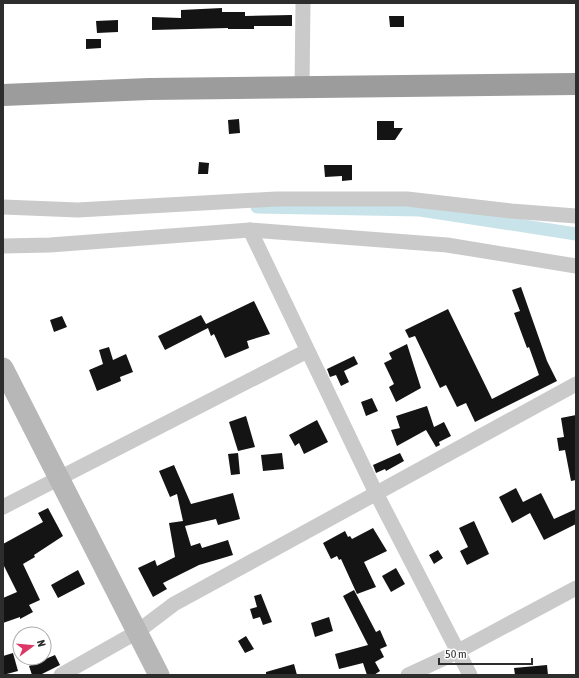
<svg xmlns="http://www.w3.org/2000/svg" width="579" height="678" font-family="'Asap Condensed',sans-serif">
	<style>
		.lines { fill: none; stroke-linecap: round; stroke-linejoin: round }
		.canal { stroke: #c8e3e9; stroke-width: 13 }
		.building { fill: #141414 }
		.minor { stroke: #cacaca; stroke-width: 15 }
		.secondary { stroke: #b7b7b7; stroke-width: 21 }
		.trunk { stroke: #9c9c9c; stroke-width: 22 }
	</style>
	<rect width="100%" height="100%" fill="#fff"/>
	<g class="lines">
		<path class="canal" d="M257 207 420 210 576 234"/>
	</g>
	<g class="building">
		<path d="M222 8V12H245V16L292 15V26H254V29H228V28L152 30V17L181 18V10Z"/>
		<path d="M389 16H404V27H390Z"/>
		<path d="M118 20V32L97 33 96 21Z"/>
		<path d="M86 39H101V48L86 49Z"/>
		<path d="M239 119 240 133 229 134 228 120Z"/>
		<path d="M377 121H394V128H403L395 140H377Z"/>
		<path d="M199 162 209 163 208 174H198Z"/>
		<path d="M324 165H352V180L342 181V176L325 177Z"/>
		<path d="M521 287 547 361 557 381 475 422 466 403 457 407 446 385 440 388 415 336 409 338 405 330 448 309 492 399 539 375 529 347 527 348 514 313 520 311 512 290Z"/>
		<path d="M254 301 270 334 247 341 249 348 225 358 214 334 211 336 208 328 165 350 158 336 201 315 206 324Z"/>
		<path d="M62 316 67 327 54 332 50 320Z"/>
		<path d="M407 344 421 388 396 402 389 387 394 384 384 363 392 359 389 353Z"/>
		<path d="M109 347 113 360 126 354 133 372 120 377 121 381 97 391 89 370 103 364 99 350Z"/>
		<path d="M354 356 358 364 344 371 349 382 341 386 336 375 330 377 327 369Z"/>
		<path d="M372 398 378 411 366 416 361 402Z"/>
		<path d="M427 406 434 427 444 422 451 436 439 442 440 445 436 447 426 430 397 446 391 430 400 428 396 416Z"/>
		<path d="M576 415V480L571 481 565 450 559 451 557 438 564 437 561 418Z"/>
		<path d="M246 416 255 447 238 451 229 422Z"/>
		<path d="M317 420 328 442 304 454 299 443 295 446 289 435Z"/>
		<path d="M238 453 240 474 231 475 228 454Z"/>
		<path d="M282 453 284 469 263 471 261 455Z"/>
		<path d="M400 453 404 461 386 471 385 469 376 473 373 465Z"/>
		<path d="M174 465 191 504 233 493 240 519 218 525 216 519 185 526 191 546 200 543 202 548 228 540 233 555 199 565 163 583 167 589 153 597 138 568 155 560 157 566 175 557 169 523 183 521 177 494 170 497 159 471Z"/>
		<path d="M516 488 523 502 541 493 554 519 576 509V524L544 540 530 513 512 523 499 497Z"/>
		<path d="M48 508 63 536 34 555 35 557 23 564 40 600 29 605 33 612 20 619V617L3 623V598L17 592 3 564V544L43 522 38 513Z"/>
		<path d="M474 521 489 554 467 565 460 551 468 547 459 528Z"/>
		<path d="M373 528 387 551 364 562 376 587 357 594 341 559 339 560 337 556 331 559 323 543 345 531 348 537 350 536 352 539Z"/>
		<path d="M438 550 443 558 434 564 429 555Z"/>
		<path d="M396 568 405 584 391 592 382 576Z"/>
		<path d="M78 570 85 584 58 598 51 585Z"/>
		<path d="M354 590 376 632 380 630 387 646 380 649 384 657 375 662 380 671 374 675H367L363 663 339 669 335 654 368 645 343 596Z"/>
		<path d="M261 594 272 622 263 625 260 617 253 619 250 609 257 607 254 596Z"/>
		<path d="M329 617 333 631 315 637 311 623Z"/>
		<path d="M246 636 254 649 245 653 238 641Z"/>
		<path d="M13 653 18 671 3 675V656Z"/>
		<path d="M55 655 60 665 40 675H32L29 666Z"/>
		<path d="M294 664 297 675H266V672Z"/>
		<path d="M547 665 548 675H515L514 668Z"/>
	</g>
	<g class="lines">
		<g class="minor">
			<path d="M302 87 303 3"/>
			<path d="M3 207 78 210 276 199H407L511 211 576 216"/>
			<path d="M250 230 376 493 470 675"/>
			<path d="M3 246 50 245 250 230 447 245 576 266"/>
			<path d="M3 507 307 351"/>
			<path d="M61 675 137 632 174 604 576 384"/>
			<path d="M408 675 447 657 576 588"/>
		</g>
		<path class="secondary" d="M3 368 159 675"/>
		<path class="trunk" d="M3 95 149 89 576 84"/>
	</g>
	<rect width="579" height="678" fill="none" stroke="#2d2d2d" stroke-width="8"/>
	<g transform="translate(32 646) rotate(74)"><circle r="19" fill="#ffffff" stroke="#ababab"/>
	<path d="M0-3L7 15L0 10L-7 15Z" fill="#dc3767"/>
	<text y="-6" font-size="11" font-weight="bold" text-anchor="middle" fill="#2d2d2d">N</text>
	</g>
	<path d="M439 658v6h93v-6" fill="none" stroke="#2d2d2d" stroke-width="2"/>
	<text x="445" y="658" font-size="12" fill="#2d2d2d" stroke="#ffffff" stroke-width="3" paint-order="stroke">50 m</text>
</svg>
